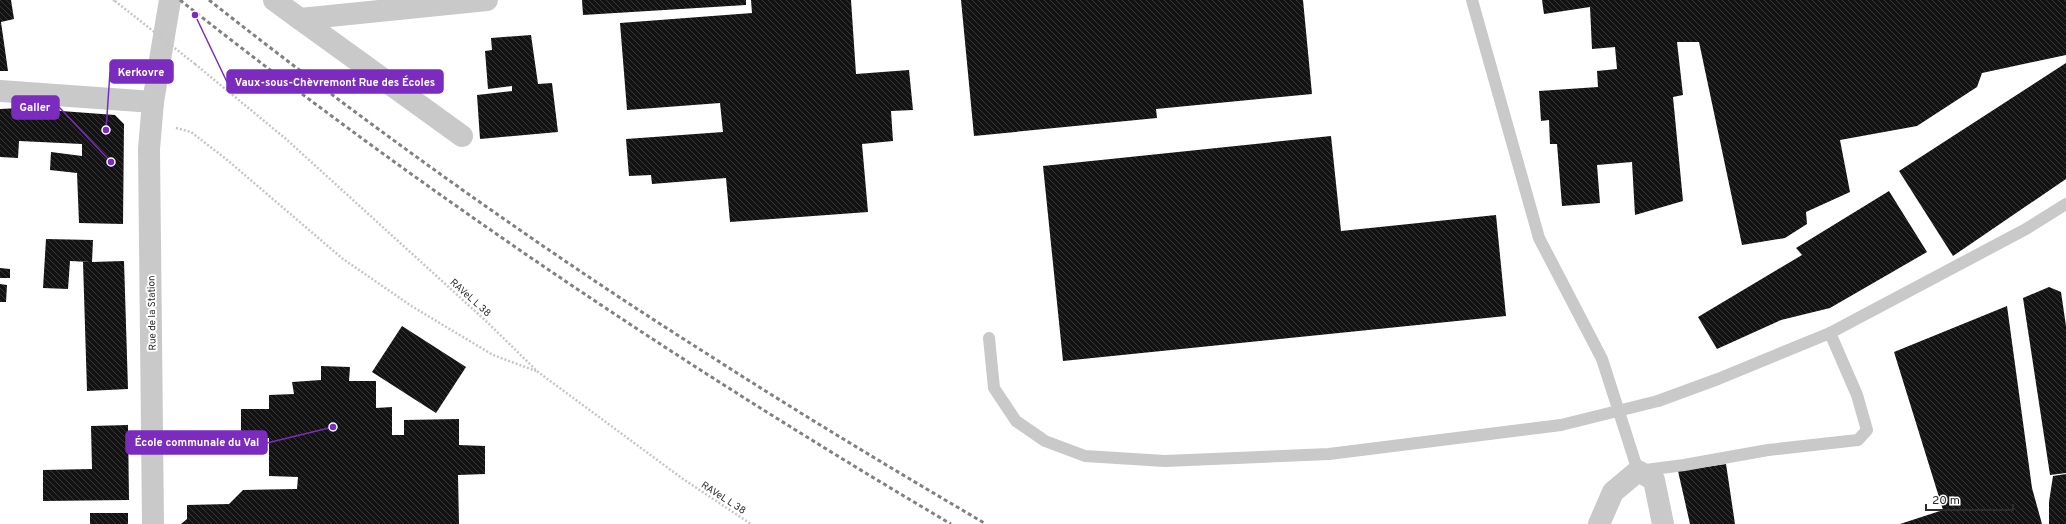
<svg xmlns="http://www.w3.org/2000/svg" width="2066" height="524" font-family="Overpass,sans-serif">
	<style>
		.building { fill: url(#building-back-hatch) }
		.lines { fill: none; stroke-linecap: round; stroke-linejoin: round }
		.path { stroke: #c6c6c6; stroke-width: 2.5; stroke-dasharray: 2 2; stroke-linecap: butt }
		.lane { stroke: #c9c9c9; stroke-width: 12 }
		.street { stroke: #c9c9c9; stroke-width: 22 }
		.rail { stroke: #818181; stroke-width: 3; stroke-dasharray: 4 3; stroke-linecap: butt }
		.path-bridge { stroke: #c6c6c6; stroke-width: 2.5; stroke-dasharray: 2 2; stroke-linecap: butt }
		.lane-bridge { stroke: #c9c9c9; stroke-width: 12 }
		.labels { text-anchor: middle; stroke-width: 4; stroke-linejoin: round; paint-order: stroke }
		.street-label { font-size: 10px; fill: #2c2c2c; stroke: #fff }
		.leader { fill: none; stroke: #7b2cbf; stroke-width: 1.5 }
		.callout-dot { fill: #7b2cbf; stroke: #fff; stroke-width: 1.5 }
		.callout { fill: #7b2cbf; stroke: #7b2cbf; stroke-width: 1.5 }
		.callout-label { font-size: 11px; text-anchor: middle; font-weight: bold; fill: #fff }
	</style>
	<defs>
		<pattern id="building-back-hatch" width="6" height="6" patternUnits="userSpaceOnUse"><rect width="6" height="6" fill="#131313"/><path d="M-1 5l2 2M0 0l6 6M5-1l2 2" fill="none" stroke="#363636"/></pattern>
	</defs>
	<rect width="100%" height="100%" fill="#fff"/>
	<g class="building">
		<path d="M0 0H11L14 19 1 22 8 71H0Z"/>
		<path d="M582 0H746V5L583 15Z"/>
		<path d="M751 0H851L856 74 909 70 913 110 891 111 893 141 862 144 868 212 730 222 726 178 652 184 651 175 629 176 626 139 723 132 720 103 627 110 620 23 752 13Z"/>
		<path d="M961 0H1303L1312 94 1156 109 1157 118 974 136Z"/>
		<path d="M1542 0H2066V55L1982 73 1977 87 1917 126 1840 140 1850 192 1806 212 1807 224 1785 238 1742 245 1699 42H1677L1683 95 1673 97 1683 201 1635 215 1632 162 1597 165 1600 203 1562 206 1557 144H1550L1549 120 1541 121 1539 91 1598 87 1597 71 1617 69 1615 47 1592 49 1590 7 1544 14Z"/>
		<path d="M531 35 538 84 552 83 558 132 480 139 477 95 512 91V86L488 89 485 51 492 50 491 38Z"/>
		<path d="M2066 63V179L1953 256 1899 171Z"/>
		<path d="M21 108 115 115 124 124 123 224 79 223 77 173 50 170 51 152 82 156V144L19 141 18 158 0 157V109Z"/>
		<path d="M1331 136 1341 231 1496 215 1506 316 1063 361 1043 166Z"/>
		<path d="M1889 191 1927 252 1830 308 1781 320 1717 349 1698 317 1802 255 1796 248Z"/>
		<path d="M46 239 93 240 92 262 124 261 128 389 87 391 83 262H90L70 261 68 289 43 288Z"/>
		<path d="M0 268 10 269V278H0Z"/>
		<path d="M0 284 7 285 6 302H0Z"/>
		<path d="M2049 287 2061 292 2066 326V473L2050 475 2023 298Z"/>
		<path d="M2007 306 2032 488 2042 524H1900L1943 510 1894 352Z"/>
		<path d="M402 326 466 367 436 413 372 372Z"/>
		<path d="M321 366 350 367 349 381H376V408L392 407V435H404V420L459 419V445L485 446V474L458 475 459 524H181L187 519V505L229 504 243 490 297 489 298 477 269 476V438H241V409H269V395L294 394 292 382 321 380Z"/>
		<path d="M128 425 129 500 43 501V470L92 469 91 426Z"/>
		<path d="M1726 464 1735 524H1690L1678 471Z"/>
		<path d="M2066 474V524H2049V502L2053 476Z"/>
		<rect x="90" y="513" width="38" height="11"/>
	</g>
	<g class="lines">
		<g class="path">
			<path d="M113 0 115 1"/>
			<path d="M195 64 286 139 487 322 538 372 683 479 751 524"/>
			<path d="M176 128 191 132 226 159 343 259 413 307 493 355 536 371"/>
		</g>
		<g class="lane">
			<path d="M1472 0 1539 238 1602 359 1638 471 1684 465 1768 450 1858 440 1867 430 1857 395 1830 333"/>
			<path d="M989 338 994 388 1016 421 1045 441 1085 456 1165 461 1329 454 1561 425"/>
			<path d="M1658 401 1718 379 1830 333 2026 229 2066 204"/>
		</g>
		<g class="street">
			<path d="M274 0 300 19 487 0"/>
			<path d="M300 19 462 136"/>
			<path d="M0 91 153 102"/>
			<path d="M153 524 149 149 153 102 170 0"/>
			<path d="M1599 524 1613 492 1638 471 1654 480 1663 524"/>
		</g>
		<g class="rail">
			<path d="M180 0C424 193 683 366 951 524"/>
			<path d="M209 0C370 127 539 248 712 357 802 415 894 470 986 524"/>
		</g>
		<path class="path-bridge" d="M115 1 195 64"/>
		<path class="lane-bridge" d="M1561 425 1658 401"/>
	</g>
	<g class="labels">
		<g class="street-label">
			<text transform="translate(471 297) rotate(42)" y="4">RAVeL L 38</text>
			<text transform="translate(151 313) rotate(-91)" y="4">Rue de la Station</text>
			<text transform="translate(724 497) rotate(33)" y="4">RAVeL L 38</text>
		</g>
	</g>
	<path class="leader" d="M106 130L110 72M195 15L227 82M111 162L59 107M333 427L267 443"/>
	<g class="callout-dot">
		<circle cx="106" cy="130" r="4"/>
		<circle cx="195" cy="15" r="4"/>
		<circle cx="111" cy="162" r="4"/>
		<circle cx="333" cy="427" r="4"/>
	</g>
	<g class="callout">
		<rect x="110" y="60" width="63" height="23" rx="4"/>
		<rect x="227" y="70" width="216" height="23" rx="4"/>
		<rect x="12" y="96" width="47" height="23" rx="4"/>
		<rect x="126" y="431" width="141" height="23" rx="4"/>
	</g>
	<g class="callout-label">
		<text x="141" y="76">Kerkovre</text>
		<text x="335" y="86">Vaux-sous-Chèvremont Rue des Écoles</text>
		<text x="35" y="111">Galler</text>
		<text x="197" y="446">École communale du Val</text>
	</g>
	<path d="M1926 504v6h87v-6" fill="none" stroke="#2c2c2c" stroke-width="2"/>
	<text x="1932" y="504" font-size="12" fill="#2c2c2c" stroke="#ffffff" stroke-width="3" paint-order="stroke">20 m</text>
</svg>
